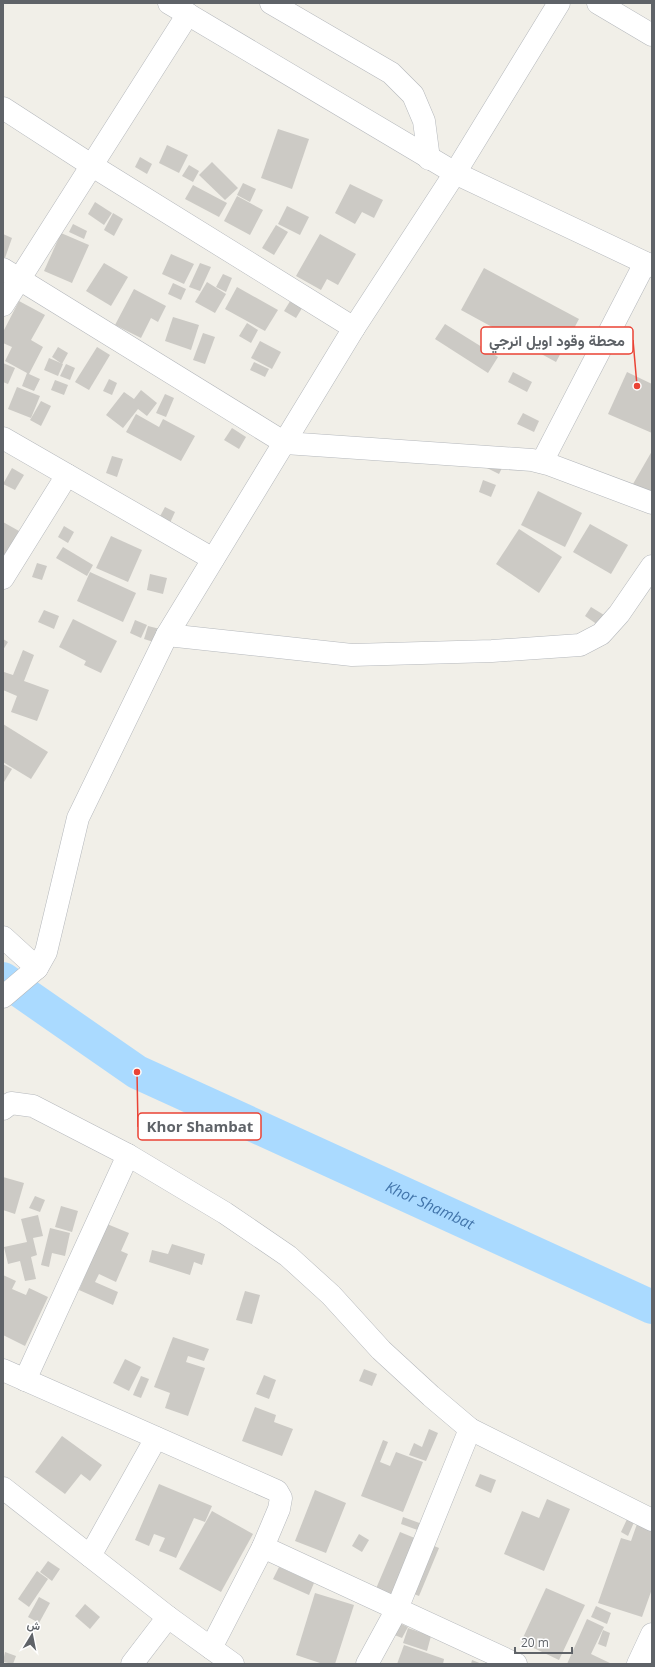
<svg xmlns="http://www.w3.org/2000/svg" width="655" height="1667" font-family="'Open Sans',Vazirmatn,sans-serif">
	<style>
		.lines { fill: none; stroke-linecap: round; stroke-linejoin: round }
		.river { stroke: #aadaff; stroke-width: 34 }
		.building { fill: #cccac5 }
		.minor-casing { stroke: #b5b8bc; stroke-width: 23 }
		.minor { stroke: #fff; stroke-width: 22 }
		.labels { text-anchor: middle; stroke-width: 3; stroke-linejoin: round; paint-order: stroke }
		.water-label { font-size: 15px; font-style: italic; fill: #4174aa; stroke: #fff }
		.leader { fill: none; stroke: #ea4335; stroke-width: 1.5 }
		.callout-dot { fill: #ea4335; stroke: #fff; stroke-width: 1.5 }
		.callout { fill: #fff; stroke: #ea4335; stroke-width: 1.5 }
		.callout-label { font-size: 15px; text-anchor: middle; font-weight: bold; fill: #5f6368 }
	</style>
	<rect width="100%" height="100%" fill="#f1efe8"/>
	<g class="lines">
		<path class="river" id="s1" d="M3 979 137 1072 652 1307"/>
	</g>
	<g class="building">
		<path d="M278 129 309 139 292 189 261 178Z"/>
		<path d="M167 145 188 155 179 173 159 163Z"/>
		<path d="M140 157 152 164 147 174 135 167Z"/>
		<path d="M212 162 238 188 225 200 199 175Z"/>
		<path d="M189 165 199 171 193 182 182 176Z"/>
		<path d="M243 183 256 189 250 202 237 195Z"/>
		<path d="M350 184 383 200 374 218 362 212 355 224 335 213Z"/>
		<path d="M193 185 227 203 219 217 185 199Z"/>
		<path d="M237 196 263 210 250 235 224 221Z"/>
		<path d="M95 202 112 213 104 225 88 214Z"/>
		<path d="M287 206 309 217 300 235 278 224Z"/>
		<path d="M113 213 123 219 114 236 104 230Z"/>
		<path d="M73 224 87 231 84 239 69 232Z"/>
		<path d="M276 225 288 232 274 255 262 248Z"/>
		<path d="M61 233 89 245 72 283 44 271Z"/>
		<path d="M3 234 12 238 5 258 3 257Z"/>
		<path d="M320 234 356 254 338 285 327 279 321 290 296 276Z"/>
		<path d="M171 254 194 264 184 284 162 274Z"/>
		<path d="M104 263 128 277 111 306 86 291Z"/>
		<path d="M200 263 211 267 200 291 189 287Z"/>
		<path d="M484 268 579 319 556 362 461 310Z"/>
		<path d="M223 274 232 278 226 292 216 287Z"/>
		<path d="M207 282 226 294 215 313 195 302Z"/>
		<path d="M173 283 186 289 181 300 168 294Z"/>
		<path d="M237 287 278 310 265 331 225 309Z"/>
		<path d="M134 289 166 306 158 322 151 318 141 338 115 325Z"/>
		<path d="M292 298 304 305 296 318 284 311Z"/>
		<path d="M19 301 45 315 31 340 43 347 29 374 40 379 34 391 22 386 27 373 5 361 12 347 3 343V332Z"/>
		<path d="M173 317 199 325 191 350 165 341Z"/>
		<path d="M247 323 258 330 251 343 239 336Z"/>
		<path d="M445 324 498 357 488 373 435 339Z"/>
		<path d="M203 333 215 337 205 364 193 360Z"/>
		<path d="M260 341 281 352 272 369 251 358Z"/>
		<path d="M58 347 68 353 62 364 52 357Z"/>
		<path d="M97 347 110 355 89 390 75 382Z"/>
		<path d="M49 358 63 364 58 376 44 370Z"/>
		<path d="M254 362 269 369 265 377 250 370Z"/>
		<path d="M3 363 15 368 8 384 3 382Z"/>
		<path d="M66 364 75 368 70 380 60 376Z"/>
		<path d="M513 372 532 382 527 392 508 382Z"/>
		<path d="M627 372 652 384V433L608 414Z"/>
		<path d="M109 379 117 383 112 395 103 391Z"/>
		<path d="M55 380 68 385 64 395 51 390Z"/>
		<path d="M17 387 40 396 31 418 8 409Z"/>
		<path d="M141 390 157 403 147 416 138 409 123 428 106 415 124 392 134 399Z"/>
		<path d="M165 394 174 398 166 417 156 413Z"/>
		<path d="M41 401 51 406 41 426 30 420Z"/>
		<path d="M523 413 539 421 534 432 517 424Z"/>
		<path d="M136 414 159 427 163 419 195 436 181 461 126 432Z"/>
		<path d="M232 428 246 437 239 449 224 440Z"/>
		<path d="M652 451V495L633 484Z"/>
		<path d="M112 456 123 459 117 477 106 473Z"/>
		<path d="M504 464 499 474 487 468Z"/>
		<path d="M12 468 24 475 15 490 3 484Z"/>
		<path d="M483 480 496 485 491 497 479 492Z"/>
		<path d="M538 491 582 513 565 547 521 525Z"/>
		<path d="M165 507 175 512 169 525 158 520Z"/>
		<path d="M3 522 19 531 3 559Z"/>
		<path d="M590 524 628 545 611 574 573 552Z"/>
		<path d="M64 526 74 532 68 543 58 537Z"/>
		<path d="M519 529 562 557 539 593 496 564Z"/>
		<path d="M111 536 142 550 128 582 96 568Z"/>
		<path d="M63 547 93 565 87 576 56 558Z"/>
		<path d="M37 563 47 566 42 580 32 577Z"/>
		<path d="M90 572 136 593 123 622 77 601Z"/>
		<path d="M150 574 167 578 163 594 147 590Z"/>
		<path d="M591 607 604 615 598 625 585 616Z"/>
		<path d="M44 610 59 616 54 629 38 622Z"/>
		<path d="M73 619 117 641 101 673 84 665 86 661 59 647Z"/>
		<path d="M135 620 147 625 141 638 130 633Z"/>
		<path d="M148 626 164 630 160 644 144 639Z"/>
		<path d="M3 639 8 642 3 650Z"/>
		<path d="M23 650 34 655 24 681 49 690 37 721 11 712 17 696 3 690 4 672 13 675Z"/>
		<path d="M3 724 48 752 31 779 3 762Z"/>
		<path d="M3 764 12 769 4 782 3 781Z"/>
		<path d="M3 1177 24 1183 15 1214 3 1210Z"/>
		<path d="M35 1196 45 1200 40 1212 29 1208Z"/>
		<path d="M61 1206 78 1211 72 1232 55 1227Z"/>
		<path d="M38 1215 43 1236 33 1238 37 1255 31 1257 36 1279 25 1281 20 1261 8 1264 4 1247 27 1242 21 1219Z"/>
		<path d="M107 1224 129 1233 121 1251 128 1254 116 1282 99 1274 95 1282 118 1292 113 1305 79 1290Z"/>
		<path d="M50 1228 70 1233 65 1256 52 1253 49 1267 41 1265Z"/>
		<path d="M172 1244 205 1254 202 1265 194 1262 190 1275 149 1262 152 1250 168 1254Z"/>
		<path d="M3 1275 16 1281 12 1289 26 1295 29 1288 48 1297 25 1346 3 1335Z"/>
		<path d="M245 1291 260 1295 252 1324 236 1320Z"/>
		<path d="M173 1337 209 1349 204 1361 188 1356 186 1362 205 1368 188 1416 165 1408 170 1393 154 1387Z"/>
		<path d="M125 1359 141 1367 129 1391 113 1383Z"/>
		<path d="M364 1369 377 1374 372 1386 359 1381Z"/>
		<path d="M264 1375 276 1380 269 1399 256 1394Z"/>
		<path d="M141 1376 149 1379 141 1398 133 1395Z"/>
		<path d="M255 1407 276 1415 274 1422 293 1429 282 1456 242 1441Z"/>
		<path d="M429 1429 438 1433 426 1461 409 1455 414 1443 422 1447Z"/>
		<path d="M62 1436 102 1465 90 1481 81 1474 65 1494 35 1472Z"/>
		<path d="M383 1440 388 1442 380 1462 390 1466 396 1452 423 1462 403 1512 361 1496Z"/>
		<path d="M480 1474 496 1480 491 1493 475 1486Z"/>
		<path d="M159 1484 212 1506 205 1522 194 1518 176 1558 159 1551 165 1538 154 1534 149 1546 135 1540Z"/>
		<path d="M315 1490 346 1503 326 1553 295 1541Z"/>
		<path d="M547 1499 570 1509 544 1571 504 1554 522 1511 539 1518Z"/>
		<path d="M212 1511 253 1534 221 1592 179 1569Z"/>
		<path d="M403 1517 425 1525 423 1532 401 1524Z"/>
		<path d="M628 1517 635 1520 628 1536 621 1532Z"/>
		<path d="M637 1524 652 1529V1589L642 1617 598 1603 621 1538 631 1541Z"/>
		<path d="M400 1532 439 1548 419 1596 397 1587 393 1598 375 1591Z"/>
		<path d="M359 1534 369 1540 362 1552 352 1546Z"/>
		<path d="M48 1561 60 1569 52 1581 40 1572Z"/>
		<path d="M279 1567 314 1583 309 1595 273 1579Z"/>
		<path d="M37 1571 48 1579 29 1607 18 1599Z"/>
		<path d="M546 1588 585 1605 559 1660 521 1642Z"/>
		<path d="M315 1593 354 1605 335 1664H323L296 1655Z"/>
		<path d="M39 1597 50 1603 39 1623 28 1617Z"/>
		<path d="M85 1604 100 1617 90 1629 75 1616Z"/>
		<path d="M596 1606 611 1613 607 1624 591 1617Z"/>
		<path d="M587 1619 604 1627 591 1654 612 1664H567Z"/>
		<path d="M397 1622 408 1627 402 1638 392 1634Z"/>
		<path d="M408 1628 431 1636 427 1651 403 1643Z"/>
		<path d="M603 1630 610 1633 606 1647 598 1644Z"/>
		<path d="M404 1645 444 1659 443 1664H397Z"/>
		<path d="M5 1652 16 1656 13 1664 3 1662Z"/>
		<path d="M472 1660 482 1664H471Z"/>
	</g>
	<g class="lines">
		<g class="minor-casing">
			<g id="minor">
				<path d="M169 3 455 173 652 266"/>
				<path d="M271 3 391 73 413 95 424 121 429 159"/>
				<path d="M598 3 652 35"/>
				<path d="M3 108 91 165 354 328"/>
				<path d="M3 269 285 443 532 460 548 464 652 503"/>
				<path d="M3 305 188 14"/>
				<path d="M3 438 213 559"/>
				<path d="M542 462 645 263"/>
				<path d="M3 578 67 475"/>
				<path d="M167 635 352 655 492 651 580 645 601 634 619 614 652 566"/>
				<path d="M3 937 37 968"/>
				<path d="M3 997 37 968 46 952 78 818 167 635 354 328 455 173 559 3"/>
				<path d="M3 1109 11 1103 33 1106 128 1155 225 1213 288 1256 331 1295 381 1350 431 1396 470 1429 652 1520"/>
				<path d="M3 1370 277 1491 281 1498 279 1509 263 1547 211 1648"/>
				<path d="M25 1380 128 1155"/>
				<path d="M3 1488 168 1617 233 1664"/>
				<path d="M263 1547 516 1664"/>
				<path d="M90 1556 156 1438"/>
				<path d="M132 1664 168 1617"/>
				<path d="M367 1664 397 1609 470 1429"/>
				<path d="M638 1664 652 1634"/>
			</g>
		</g>
		<use href="#minor" class="minor"/>
	</g>
	<g class="labels">
		<g class="water-label">
			<text dy="5" stroke="none"><textPath href="#s1" startOffset="485">Khor Shambat</textPath></text>
		</g>
	</g>
	<path class="leader" d="M637 386L633 340M137 1072L138 1127"/>
	<g class="callout-dot">
		<circle cx="637" cy="386" r="4"/>
		<circle cx="137" cy="1072" r="4"/>
	</g>
	<g class="callout">
		<rect x="481" y="327" width="152" height="27" rx="4"/>
		<rect x="138" y="1113" width="123" height="27" rx="4"/>
	</g>
	<g class="callout-label">
		<text x="557" y="346">محطة وقود اويل انرجي</text>
		<text x="200" y="1132">Khor Shambat</text>
	</g>
	<rect width="655" height="1667" fill="none" stroke="#5f6368" stroke-width="8"/>
	<g transform="translate(32 1635) rotate(10)" stroke="#ffffff" stroke-width="3" paint-order="stroke">
	<path d="M0-3L7 15L0 10L-7 15Z" fill="#5f6368"/>
	<text y="-6" font-size="11" font-weight="bold" text-anchor="middle" fill="#5f6368">ش</text>
	</g>
	<path d="M515 1647v6h57v-6" fill="none" stroke="#5f6368" stroke-width="2"/>
	<text x="521" y="1647" font-size="12" fill="#5f6368" stroke="#ffffff" stroke-width="3" paint-order="stroke">20 m</text>
</svg>
